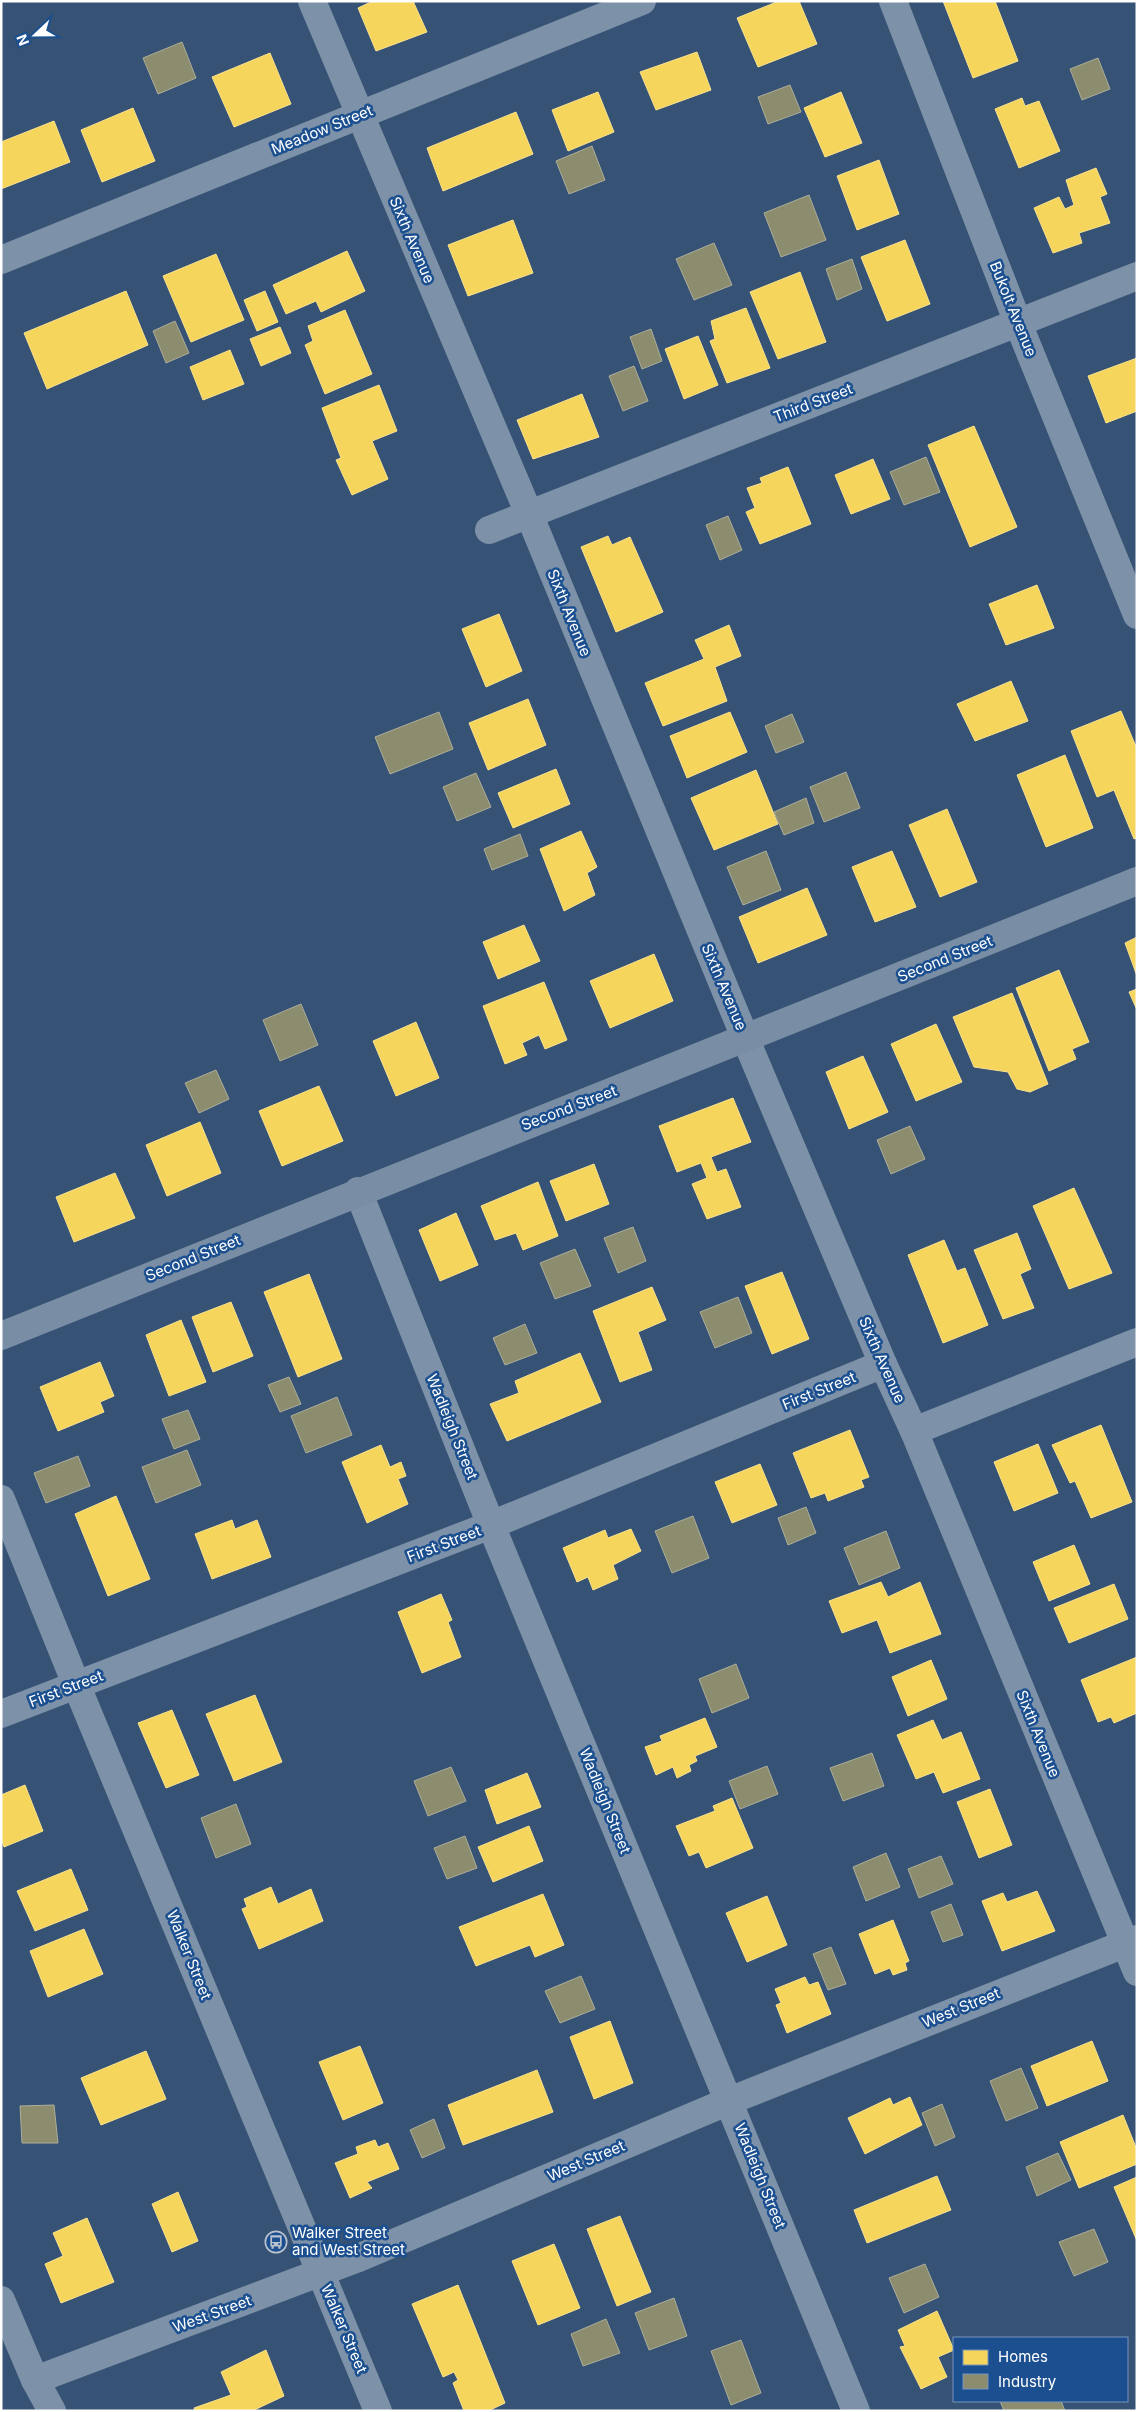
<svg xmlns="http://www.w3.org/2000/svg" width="1138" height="2412" font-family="Inter,sans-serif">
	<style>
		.homes { fill: #f6d55c; stroke: #f9e28d }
		.industry { fill: #8c8c6e; stroke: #aeae9a }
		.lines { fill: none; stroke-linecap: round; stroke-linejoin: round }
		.street { stroke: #7d92a8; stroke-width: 28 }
		.secondary { stroke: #798da4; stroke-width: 28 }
		.labels { text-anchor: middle; stroke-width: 5; stroke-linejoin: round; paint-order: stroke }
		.street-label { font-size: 15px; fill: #fff; stroke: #1b4f8f }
		.poi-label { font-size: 15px; fill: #fff; stroke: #1b4f8f; text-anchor: start }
	</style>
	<rect width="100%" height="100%" fill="#365274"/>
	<g class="homes">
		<path d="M373 1H413L427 32 376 51 358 8Z"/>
		<path d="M779 1H799L817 44 758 67 737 18Z"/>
		<path d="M943 1H995L1018 61 973 78Z"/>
		<path d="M697 52 711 90 656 110 640 72Z"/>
		<path d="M270 53 291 104 234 127 212 77Z"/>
		<path d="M598 92 614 132 568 151 552 110Z"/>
		<path d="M841 92 862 143 825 157 804 108Z"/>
		<path d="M1022 98 1025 106 1039 101 1060 151 1019 168 995 109Z"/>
		<path d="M133 108 155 161 102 182 81 130Z"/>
		<path d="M516 112 533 154 443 191 427 148Z"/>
		<path d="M54 121 70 162 1 189V142Z"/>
		<path d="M879 160 899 214 857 230 837 176Z"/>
		<path d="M1096 168 1107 194 1100 197 1110 223 1079 233 1082 243 1053 253 1034 208 1059 197 1065 209 1074 205 1066 180Z"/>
		<path d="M513 220 533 273 468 296 448 245Z"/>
		<path d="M905 240 930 304 887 321 861 257Z"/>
		<path d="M347 251 365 291 321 312 316 301 286 314 273 285Z"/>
		<path d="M216 254 244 320 191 342 163 276Z"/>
		<path d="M800 272 826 342 778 359 750 292Z"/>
		<path d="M126 291 148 345 47 389 24 333Z"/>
		<path d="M265 291 278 322 257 331 244 300Z"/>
		<path d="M746 308 770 368 727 383 710 341 715 339 711 321Z"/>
		<path d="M345 310 372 374 325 394 305 345 313 341 308 326Z"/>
		<path d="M280 327 291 353 261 366 250 339Z"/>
		<path d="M698 336 718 385 684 399 665 349Z"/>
		<path d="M230 350 244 384 203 400 190 367Z"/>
		<path d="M1137 358V411L1106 423 1088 376Z"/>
		<path d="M379 385 397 431 372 441 388 479 352 495 336 460 341 458 322 408Z"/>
		<path d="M582 394 599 437 533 459 517 420Z"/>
		<path d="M974 426 1017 527 970 547 928 445Z"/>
		<path d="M873 459 890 499 851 514 835 475Z"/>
		<path d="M788 467 811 524 760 544 746 512 755 508 747 488 762 483 760 478Z"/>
		<path d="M608 536 612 545 630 537 663 612 616 632 581 547Z"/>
		<path d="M1037 585 1054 628 1006 645 989 604Z"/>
		<path d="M499 614 522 671 486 687 462 629Z"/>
		<path d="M729 625 741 656 715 667 727 701 663 726 645 683 704 659 695 640Z"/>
		<path d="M1011 681 1028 721 975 741 957 704Z"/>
		<path d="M528 699 546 745 488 770 469 723Z"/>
		<path d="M1121 711 1137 749V838L1134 839 1114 790 1097 797 1071 731Z"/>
		<path d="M730 712 747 752 687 778 670 736Z"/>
		<path d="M1065 755 1093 828 1046 847 1017 775Z"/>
		<path d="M556 769 570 804 513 828 498 793Z"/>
		<path d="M756 770 778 824 714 850 691 798Z"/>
		<path d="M947 809 977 882 940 897 909 825Z"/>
		<path d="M581 831 597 867 587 873 595 895 564 911 540 849Z"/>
		<path d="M892 851 916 907 875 922 852 867Z"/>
		<path d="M807 888 827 935 758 963 739 917Z"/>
		<path d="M524 925 540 961 498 979 483 942Z"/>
		<path d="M1137 937V976L1125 943Z"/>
		<path d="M654 954 673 1001 610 1028 590 981Z"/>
		<path d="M1059 970 1089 1042 1072 1049 1076 1059 1049 1071 1016 988Z"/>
		<path d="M544 982 567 1040 545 1049 539 1035 522 1043 527 1055 505 1064 483 1006Z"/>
		<path d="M1137 989V1010L1129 992Z"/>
		<path d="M1012 993 1048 1084 1030 1092 1017 1089 1008 1072 974 1067 953 1017Z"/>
		<path d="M416 1022 439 1078 396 1096 373 1041Z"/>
		<path d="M936 1024 962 1082 916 1101 891 1044Z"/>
		<path d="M863 1056 888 1112 849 1129 826 1072Z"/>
		<path d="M319 1086 343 1141 282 1166 259 1111Z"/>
		<path d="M733 1098 751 1142 711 1157 717 1172 726 1169 741 1207 707 1219 692 1184 707 1178 701 1163 677 1172 659 1126Z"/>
		<path d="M200 1122 221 1173 167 1196 146 1145Z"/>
		<path d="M594 1164 609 1204 566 1221 550 1181Z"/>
		<path d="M115 1173 135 1218 74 1242 56 1197Z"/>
		<path d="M538 1182 558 1236 523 1250 516 1233 495 1240 481 1206Z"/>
		<path d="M1074 1188 1112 1273 1069 1289 1033 1206Z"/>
		<path d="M456 1213 478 1265 440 1281 419 1230Z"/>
		<path d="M1017 1233 1031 1269 1020 1274 1034 1308 1003 1319 974 1250Z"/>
		<path d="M944 1240 957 1271 965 1268 988 1325 943 1343 908 1255Z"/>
		<path d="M782 1272 809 1339 772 1354 745 1286Z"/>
		<path d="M309 1274 342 1359 298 1377 264 1292Z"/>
		<path d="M652 1287 666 1320 638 1332 652 1370 620 1382 593 1311Z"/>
		<path d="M231 1302 253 1356 213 1372 192 1317Z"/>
		<path d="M181 1320 206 1382 169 1396 146 1335Z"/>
		<path d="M580 1353 601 1402 507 1441 490 1404 519 1393 515 1381Z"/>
		<path d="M100 1362 114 1396 100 1402 104 1412 58 1431 40 1387Z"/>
		<path d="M1101 1425 1132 1502 1091 1518 1075 1481 1070 1483 1052 1445Z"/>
		<path d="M850 1430 869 1477 861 1480 864 1487 828 1501 825 1493 811 1498 793 1453Z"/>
		<path d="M1038 1444 1058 1493 1014 1511 994 1462Z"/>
		<path d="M381 1445 390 1467 401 1462 406 1476 398 1479 408 1504 367 1523 342 1462Z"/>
		<path d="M760 1464 777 1505 732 1523 715 1482Z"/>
		<path d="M116 1496 150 1579 108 1596 75 1514Z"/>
		<path d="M232 1520 235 1529 257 1520 271 1557 212 1579 195 1534Z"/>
		<path d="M631 1529 641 1551 613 1565 618 1579 593 1590 588 1577 577 1582 563 1548 605 1530 608 1538Z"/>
		<path d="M1074 1545 1090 1584 1049 1601 1033 1562Z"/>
		<path d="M881 1582 888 1597 920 1582 941 1634 890 1653 877 1620 842 1633 829 1601Z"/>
		<path d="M1114 1584 1128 1619 1069 1643 1054 1608Z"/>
		<path d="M441 1594 452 1620 448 1622 461 1657 422 1673 398 1612Z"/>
		<path d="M1137 1657V1713L1114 1723 1111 1717 1098 1722 1081 1680Z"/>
		<path d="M931 1660 947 1699 908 1716 892 1677Z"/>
		<path d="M255 1695 282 1762 234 1781 206 1714Z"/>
		<path d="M172 1710 199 1775 166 1788 138 1723Z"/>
		<path d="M705 1718 717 1747 695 1756 697 1761 689 1765 691 1771 677 1778 673 1767 656 1775 645 1747 662 1741 660 1736Z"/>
		<path d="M933 1720 942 1740 961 1732 980 1779 943 1793 934 1772 916 1779 897 1735Z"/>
		<path d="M527 1773 541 1807 497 1824 485 1790Z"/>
		<path d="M25 1785 43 1831 4 1847 1 1839V1795Z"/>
		<path d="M990 1789 1012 1845 979 1858 957 1802Z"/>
		<path d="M732 1798 753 1848 706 1868 699 1852 689 1856 676 1826 715 1811 713 1806Z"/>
		<path d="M529 1826 543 1861 493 1882 478 1847Z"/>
		<path d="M71 1869 88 1910 35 1931 17 1891Z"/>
		<path d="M271 1887 278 1904 311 1889 323 1921 259 1949 242 1909 247 1907 244 1899Z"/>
		<path d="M1037 1891 1055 1931 1002 1951 982 1901 1003 1893 1007 1902Z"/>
		<path d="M543 1894 564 1945 535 1957 530 1945 476 1966 459 1927Z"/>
		<path d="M767 1896 787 1945 747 1962 726 1913Z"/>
		<path d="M893 1920 909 1961 905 1963 907 1970 893 1975 890 1968 875 1974 859 1934Z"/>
		<path d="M84 1929 103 1974 48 1997 30 1951Z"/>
		<path d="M805 1977 809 1985 818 1982 831 2014 787 2033 776 2005 781 2003 775 1989Z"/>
		<path d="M610 2021 633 2083 594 2099 570 2037Z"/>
		<path d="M1092 2041 1108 2081 1047 2106 1031 2066Z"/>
		<path d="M360 2046 383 2103 343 2120 319 2062Z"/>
		<path d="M146 2051 166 2099 101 2125 81 2078Z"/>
		<path d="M537 2070 553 2112 463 2145 448 2105Z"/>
		<path d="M910 2097 922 2125 865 2154 848 2118 890 2098 893 2105Z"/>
		<path d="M1123 2115 1137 2150V2164L1079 2188 1060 2142Z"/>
		<path d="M375 2140 378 2147 388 2143 399 2169 367 2182 372 2188 350 2198 335 2163 358 2154 356 2147Z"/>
		<path d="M937 2176 951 2210 867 2243 854 2210Z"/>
		<path d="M1137 2177V2241L1114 2187Z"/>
		<path d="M178 2192 198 2241 172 2252 152 2204Z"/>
		<path d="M620 2216 651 2292 617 2306 587 2229Z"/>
		<path d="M87 2218 114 2282 61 2303 45 2264 63 2256 53 2233Z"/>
		<path d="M554 2244 580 2308 538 2325 512 2261Z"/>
		<path d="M458 2285 505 2403 488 2411H464L453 2383 458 2380 454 2372 443 2377 412 2304Z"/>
		<path d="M937 2311 954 2350 938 2357 947 2377 921 2389 900 2347 905 2346 898 2330Z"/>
		<path d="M266 2350 284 2396 252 2411H195L194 2408 231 2395 221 2372Z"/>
	</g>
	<g class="industry">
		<path d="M182 42 196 78 158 94 143 58Z"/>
		<path d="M1098 58 1110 89 1082 100 1070 69Z"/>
		<path d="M790 85 801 112 768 124 758 97Z"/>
		<path d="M592 146 605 180 569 194 556 161Z"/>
		<path d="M809 195 826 240 781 257 764 213Z"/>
		<path d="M714 243 732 285 694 300 676 259Z"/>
		<path d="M852 259 862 289 837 300 826 269Z"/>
		<path d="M175 321 189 353 166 363 153 331Z"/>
		<path d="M651 329 662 361 642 369 630 337Z"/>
		<path d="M634 366 648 401 623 411 609 376Z"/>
		<path d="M926 457 940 492 904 505 890 472Z"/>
		<path d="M728 516 742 550 720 560 706 525Z"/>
		<path d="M439 712 453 749 390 774 375 737Z"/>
		<path d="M792 714 804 742 776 753 765 726Z"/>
		<path d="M846 772 860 808 824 822 810 787Z"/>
		<path d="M476 773 491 807 457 821 443 787Z"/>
		<path d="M806 798 814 823 784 835 774 812Z"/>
		<path d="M520 834 528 856 492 870 484 849Z"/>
		<path d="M766 851 781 890 743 905 727 867Z"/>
		<path d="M301 1004 318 1045 280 1061 263 1020Z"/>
		<path d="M216 1070 229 1099 199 1113 185 1083Z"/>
		<path d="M910 1126 925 1159 891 1174 877 1140Z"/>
		<path d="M633 1227 646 1261 618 1273 604 1238Z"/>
		<path d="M575 1249 591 1286 555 1299 540 1263Z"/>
		<path d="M738 1297 752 1333 715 1348 700 1312Z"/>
		<path d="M525 1324 537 1353 505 1365 493 1338Z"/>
		<path d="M289 1377 301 1404 280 1412 268 1385Z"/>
		<path d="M337 1397 352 1435 306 1453 291 1416Z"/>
		<path d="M188 1410 200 1439 174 1449 162 1419Z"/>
		<path d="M187 1450 201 1485 156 1503 142 1467Z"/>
		<path d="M78 1456 90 1486 46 1503 34 1473Z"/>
		<path d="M806 1507 816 1533 788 1545 778 1518Z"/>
		<path d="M693 1516 709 1558 672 1573 655 1531Z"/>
		<path d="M886 1531 900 1568 859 1585 844 1548Z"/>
		<path d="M736 1664 749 1698 712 1713 699 1679Z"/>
		<path d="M872 1753 884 1786 843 1801 830 1768Z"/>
		<path d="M767 1766 778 1794 740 1809 729 1781Z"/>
		<path d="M451 1767 466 1801 428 1816 414 1781Z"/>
		<path d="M236 1804 251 1844 216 1858 201 1818Z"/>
		<path d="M465 1836 477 1868 447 1879 434 1848Z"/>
		<path d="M886 1853 900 1887 866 1901 853 1867Z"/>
		<path d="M941 1856 953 1884 919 1898 908 1869Z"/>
		<path d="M951 1904 963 1935 943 1942 931 1912Z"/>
		<path d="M831 1947 846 1984 828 1990 813 1954Z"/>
		<path d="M581 1976 595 2009 560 2023 545 1991Z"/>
		<path d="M1021 2068 1038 2108 1006 2121 990 2081Z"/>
		<path d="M942 2104 955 2137 935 2146 922 2113Z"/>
		<path d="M54 2105 58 2143H22L20 2106Z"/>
		<path d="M434 2119 445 2148 422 2158 410 2130Z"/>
		<path d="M1058 2153 1071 2180 1037 2196 1026 2167Z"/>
		<path d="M1094 2229 1108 2262 1074 2276 1059 2242Z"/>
		<path d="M925 2264 939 2297 904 2313 889 2278Z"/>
		<path d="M674 2298 687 2336 649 2350 635 2313Z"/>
		<path d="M606 2319 620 2353 583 2366 571 2334Z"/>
		<path d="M741 2340 761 2393 731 2405 711 2351Z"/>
		<path d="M1000 2401H1061L1065 2411H1004Z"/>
	</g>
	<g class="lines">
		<g class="street">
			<path d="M312 1 529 514 746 1040 883 1364 914 1431 1137 1972"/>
			<path d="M893 1 1018 323 1137 615"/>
			<path d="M1 260 642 1"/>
			<path d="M489 530 1137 276"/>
			<path d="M358 1191 491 1525 856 2411"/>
			<path d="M914 1431 1137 1342"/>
			<path d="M1 1499 76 1684 378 2411"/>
			<path d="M1 1714 491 1525 883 1364"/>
			<path d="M1 2300 35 2380 52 2411"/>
			<path d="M35 2380 356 2259 729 2101 1137 1939"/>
		</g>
		<path class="secondary" d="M1 1336C379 1182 759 1034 1137 881"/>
	</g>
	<defs>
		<g id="bus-ring" transform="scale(1.125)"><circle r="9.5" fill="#1b4f8f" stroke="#b9c2ce" stroke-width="1.5"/><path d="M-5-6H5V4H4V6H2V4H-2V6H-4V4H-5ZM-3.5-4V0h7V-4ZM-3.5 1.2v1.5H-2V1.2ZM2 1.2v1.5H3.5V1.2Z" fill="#b9c2ce"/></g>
	</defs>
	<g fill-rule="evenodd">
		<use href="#bus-ring" x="276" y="2242"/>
	</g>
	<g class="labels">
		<g class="street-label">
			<text transform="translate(322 130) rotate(-22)" y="5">Meadow Street</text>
			<text transform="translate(412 240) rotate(67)" y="5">Sixth Avenue</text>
			<text transform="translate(1013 309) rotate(68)" y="5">Bukolt Avenue</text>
			<text transform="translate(813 403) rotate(-21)" y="5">Third Street</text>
			<text transform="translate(569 613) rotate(68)" y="5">Sixth Avenue</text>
			<text transform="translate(945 959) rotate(-22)" y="5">Second Street</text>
			<text transform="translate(724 987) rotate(67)" y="5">Sixth Avenue</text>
			<text transform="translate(569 1108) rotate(-21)" y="5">Second Street</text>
			<text transform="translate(193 1258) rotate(-22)" y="5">Second Street</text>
			<text transform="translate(882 1360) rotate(66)" y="5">Sixth Avenue</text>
			<text transform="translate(819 1391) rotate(-22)" y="5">First Street</text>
			<text transform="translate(452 1427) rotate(68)" y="5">Wadleigh Street</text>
			<text transform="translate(444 1544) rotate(-21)" y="5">First Street</text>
			<text transform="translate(66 1689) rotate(-21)" y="5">First Street</text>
			<text transform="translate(1038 1734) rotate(68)" y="5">Sixth Avenue</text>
			<text transform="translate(605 1801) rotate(68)" y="5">Wadleigh Street</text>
			<text transform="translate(189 1955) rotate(68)" y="5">Walker Street</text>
			<text transform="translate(961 2008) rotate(-22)" y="5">West Street</text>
			<text transform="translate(586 2161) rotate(-23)" y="5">West Street</text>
			<text transform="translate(760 2176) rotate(68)" y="5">Wadleigh Street</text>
			<text transform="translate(212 2314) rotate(-20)" y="5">West Street</text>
			<text transform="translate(344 2329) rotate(67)" y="5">Walker Street</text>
		</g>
		<g class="poi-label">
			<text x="292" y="2238">Walker Street<tspan x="292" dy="17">and West Street</tspan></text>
		</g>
	</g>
	<rect width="1138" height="2412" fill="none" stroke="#ffffff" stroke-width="5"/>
	<rect x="953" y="2337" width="175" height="65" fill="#1b4f8f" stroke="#7695bc"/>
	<rect x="963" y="2350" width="25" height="15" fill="#f6d55c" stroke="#7695bc"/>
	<text x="998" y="2362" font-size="15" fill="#ffffff">Homes</text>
	<rect x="963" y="2374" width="25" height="15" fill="#8c8c6e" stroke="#7695bc"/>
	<text x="998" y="2387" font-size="15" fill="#ffffff">Industry</text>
	<g transform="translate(35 35) rotate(248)" stroke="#1b4f8f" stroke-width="4" paint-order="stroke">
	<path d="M0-4L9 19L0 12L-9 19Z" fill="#ffffff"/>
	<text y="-8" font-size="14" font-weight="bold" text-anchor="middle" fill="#ffffff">N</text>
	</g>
</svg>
